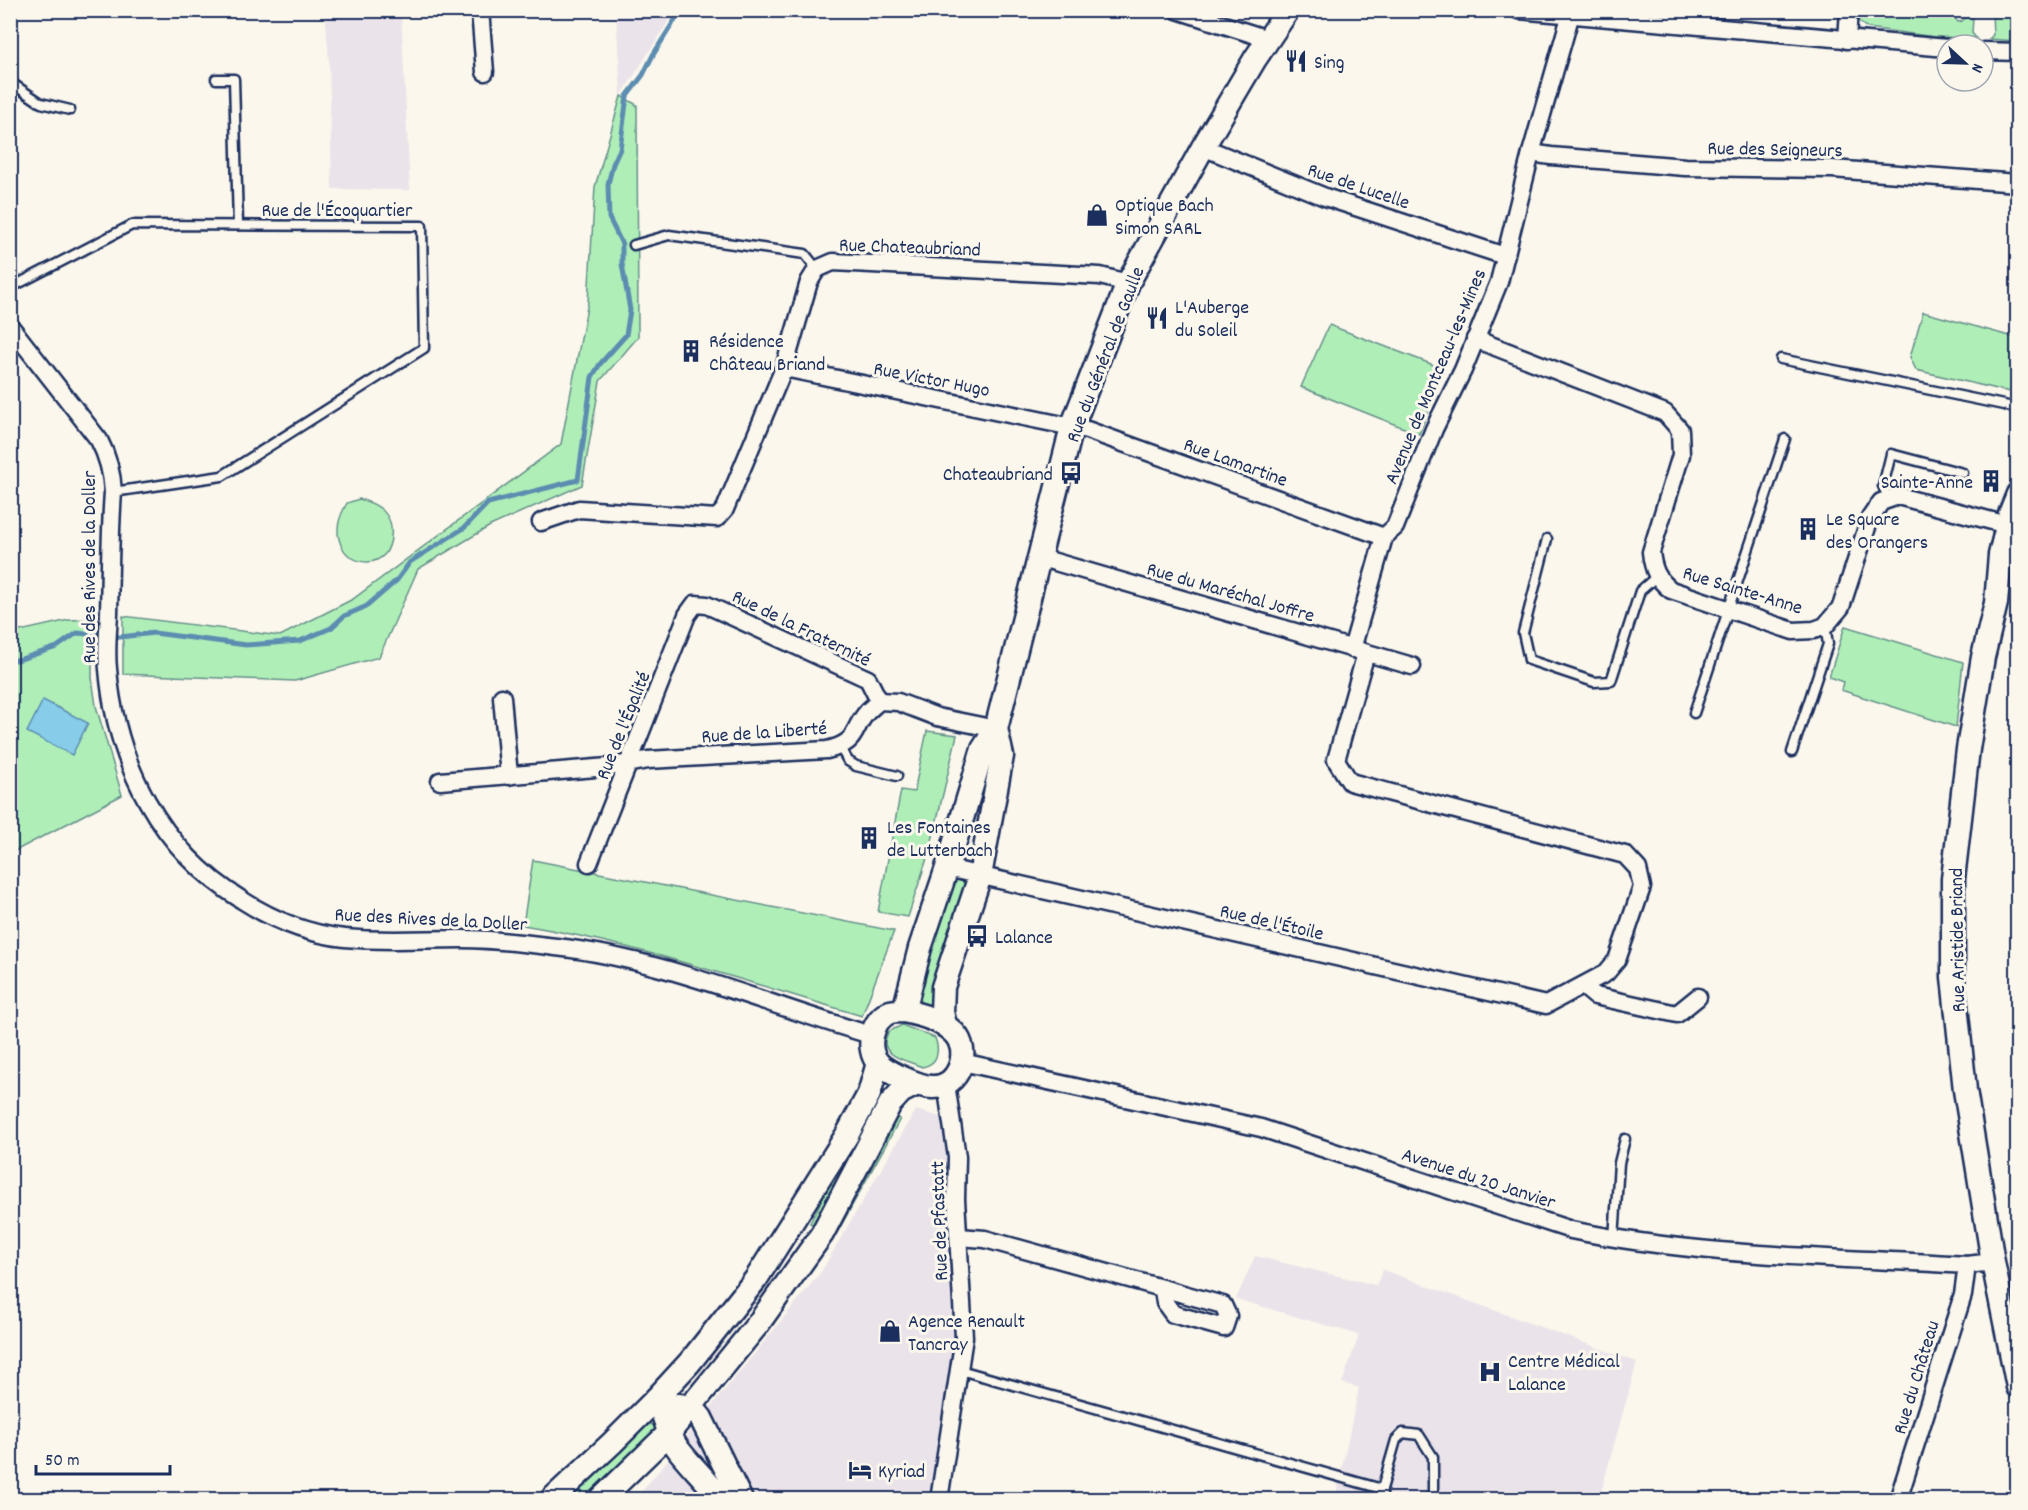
<svg xmlns="http://www.w3.org/2000/svg" width="2028" height="1510" font-family="Dekko,sans-serif">
	<style>
		.built { fill: #ebe3ea }
		.green { fill: #afefb7; stroke: #658f8a; stroke-width: 1.5 }
		.water { fill: #87cce8; stroke: #5c8db1; stroke-width: 1.5 }
		.lines { fill: none; stroke-linecap: round; stroke-linejoin: round }
		.stream { stroke: #5c8db1; stroke-width: 5 }
		.service-casing { stroke: #1b2f5e; stroke-width: 13 }
		.minor-casing { stroke: #1b2f5e; stroke-width: 21 }
		.secondary-casing { stroke: #1b2f5e; stroke-width: 27 }
		.service { stroke: #fbf7ec; stroke-width: 8 }
		.minor { stroke: #fbf7ec; stroke-width: 16 }
		.secondary { stroke: #fbf7ec; stroke-width: 22 }
		.labels { text-anchor: middle; stroke-width: 6; stroke-linejoin: round; paint-order: stroke }
		.poi-label { font-size: 20px; fill: #1b2f5e; stroke: #fbf7ec; text-anchor: start }
		.street-label { font-size: 20px; fill: #1b2f5e; stroke: #fbf7ec }
	</style>
	<rect width="100%" height="100%" fill="#fbf7ec"/>
	<filter id="ink" filterUnits="userSpaceOnUse"><feTurbulence type="fractalNoise" baseFrequency=".0167" numOctaves="2"/><feDisplacementMap in="SourceGraphic" scale="12" xChannelSelector="R" yChannelSelector="G"/><feConvolveMatrix kernelMatrix="1 2 1 2 8 2 1 2 1" color-interpolation-filters="sRGB"/></filter>
	<g filter="url(#ink)">
		<g class="built">
			<path d="M325 11H401L410 190 332 189 329 61Z"/>
			<path d="M616 11H675L621 96Z"/>
			<path d="M916 1110 944 1118 960 1330 940 1499 634 1500 643 1490 821 1272Z"/>
			<path d="M1255 1256 1376 1285 1383 1270 1637 1362 1599 1499H1335L1359 1388 1342 1383 1359 1335 1236 1299Z"/>
		</g>
		<g class="green">
			<path d="M1856 11H1909L1910 16H1930L1931 11H1941L1942 18 1954 17 1958 22 1962 21 1965 18H1973L1972 33 1976 38 1935 37 1868 28C1860 24 1856 20 1856 11Z"/>
			<path d="M1992 13 2017 14V41L1989 39 1993 35Z"/>
			<path d="M621 96 637 105 638 337 600 381 582 485 490 526 418 569 379 657 295 681 123 674V616L280 636 353 599 561 444 588 302 595 187Z"/>
			<path d="M1923 312 2017 338V363L2010 392 1916 370 1910 357Z"/>
			<path d="M1329 325 1444 369 1419 434 1301 387Z"/>
			<path d="M359 499C379 504 394 514 391 537 391 542 388 550 385 554 372 568 350 562 342 547 334 531 339 517 347 503Z"/>
			<path d="M92 619V678L96 706 122 795 11 853V633L69 620Z"/>
			<path d="M1845 626 1963 662 1956 727 1841 690 1843 682 1829 677Z"/>
			<path d="M927 731 957 735 930 849 908 917 878 912 901 790 914 792Z"/>
			<path d="M533 860 894 931 862 1016C750 983 638 944 523 925Z"/>
			<path d="M952 878 972 882 937 1012 915 1002Z"/>
			<path d="M902 1025 935 1038C940 1051 938 1064 922 1067 912 1062 884 1057 885 1042 885 1039 887 1036 888 1032Z"/>
			<path d="M870 1105 879 1109 818 1226 810 1223Z"/>
			<path d="M891 1114 900 1119 837 1233 834 1231Z"/>
			<path d="M643 1424 660 1425 621 1466 585 1499 562 1500Z"/>
		</g>
		<path class="water" d="M43 700 88 723 72 755 27 732Z"/>
		<g class="lines">
			<path class="stream" d="M10 660H18L57 647 77 633 120 637 154 633 246 645 300 641 331 628 344 616 367 606 397 580 410 562 464 528 488 503 578 480 592 377 600 364 626 335 630 310 622 264V244L609 218 608 184 613 164 620 149 627 96 643 75 653 55 681 10"/>
			<g class="service-casing">
				<g id="service">
					<path d="M216 79H234L238 225"/>
					<path d="M10 82 41 103 70 110"/>
					<path d="M634 245 669 235 805 254 817 269"/>
					<path d="M10 288 132 225 422 226 424 348 222 476 113 492"/>
					<path d="M1781 359 2018 408"/>
					<path d="M1889 500 1883 486 1891 454 1963 473"/>
					<path d="M1547 539 1523 633 1529 660 1594 682 1611 681 1640 591 1657 576"/>
					<path d="M1694 713 1785 439"/>
					<path d="M840 747 848 761 856 766 897 776"/>
					<path d="M1792 752 1828 644 1825 626"/>
					<path d="M1614 1239 1619 1163 1625 1139"/>
					<path d="M960 1370 1382 1489V1500"/>
					<path d="M1382 1489 1396 1440 1403 1433 1419 1435 1433 1457V1496L1431 1500"/>
				</g>
			</g>
			<g class="minor-casing">
				<g id="minor">
					<path d="M480 10 485 72"/>
					<path d="M1177 10 1268 39"/>
					<path d="M1518 10 1947 48"/>
					<path d="M1847 40 1849 10"/>
					<path d="M1983 51 2018 52"/>
					<path d="M1203 147 1325 197 1505 256"/>
					<path d="M1531 153 1551 156 1685 167 1832 169 2018 183"/>
					<path d="M10 326 99 440C108 457 112 472 113 492 110 532 110 573 109 614 108 632 106 651 108 669 116 764 160 850 242 900 273 920 308 934 345 938 383 942 423 939 462 939 493 939 525 943 556 947 665 959 766 1005 871 1035"/>
					<path d="M1475 339 1665 413 1680 430 1681 455 1651 552C1653 570 1657 579 1671 590L1793 631 1814 630 1825 626 1841 607 1870 518 1881 502 1898 496 2007 525"/>
					<path d="M784 368 1087 430 1384 537"/>
					<path d="M541 522 579 509 717 518 725 509 784 368 809 282 817 269 833 262 1100 276 1128 283"/>
					<path d="M1038 557 1412 666"/>
					<path d="M1352 649 1384 537 1395 527 1434 429 1463 370 1499 282 1531 153 1572 10"/>
					<path d="M502 697 509 776"/>
					<path d="M440 781 608 767 648 760 827 750C860 742 850 731 868 711 871 708 875 705 879 701L898 702 937 717 996 729"/>
					<path d="M589 863 687 615 695 604 707 605 868 679 879 701"/>
					<path d="M947 868 1546 1005 1606 973 1617 960 1642 887 1638 869 1625 855 1350 782 1336 760 1366 653"/>
					<path d="M1583 986 1595 996 1677 1014 1698 997"/>
					<path d="M962 1062 1261 1128 1571 1230C1701 1257 1835 1257 1967 1265L1993 1262"/>
					<path d="M959 1237 985 1239 1223 1305 1228 1316 1224 1328 1173 1314 1165 1303 1163 1290"/>
					<path d="M939 1500 964 1337 956 1199 957 1157 946 1084"/>
					<path d="M1898 1500 1963 1295 1967 1265"/>
				</g>
			</g>
			<g class="secondary-casing">
				<g id="secondary">
					<path d="M2018 494 2010 514 2000 555 1996 603 1983 657 1968 749 1953 879V977L1965 1090 1993 1262 2018 1387"/>
					<path d="M904 1011 920 948 947 868 983 749 996 729 1072 427 1128 283 1203 147 1255 59 1288 10"/>
					<path d="M904 1011C922 1015 941 1020 954 1033 972 1051 959 1088 932 1087 920 1087 886 1072 878 1063 865 1048 872 1019 890 1012 894 1011 900 1011 904 1011Z"/>
					<path d="M945 1025 942 1012 943 987 980 876 1002 756 996 729"/>
					<path d="M656 1399C665 1414 667 1432 676 1446 689 1465 708 1480 721 1500"/>
					<path d="M678 1405 692 1407 701 1418 741 1500"/>
					<path d="M551 1500 612 1443 656 1399 690 1362 756 1279 847 1135 869 1094 878 1063"/>
					<path d="M600 1500 669 1433 758 1324 822 1234 890 1104 901 1092 917 1084"/>
				</g>
			</g>
			<use href="#service" class="service"/>
			<use href="#minor" class="minor"/>
			<use href="#secondary" class="secondary"/>
		</g>
	</g>
	<defs>
		<g id="restaurant-bare" transform="scale(1.8)"><path d="M-5-6h1v4h1v-4h1v4h1v-4h1v5L-1.5 .5V6h-2V.5L-5-1ZM5-6V6H3V1.5H1.5Q1.5-4 5-6Z" fill="#1b2f5e" stroke="#fbf7ec" stroke-width="2.5" paint-order="stroke"/></g>
		<g id="shop-bare" transform="scale(1.8)"><path d="M-5-2.5h2.3a2.7 3.5 0 0 1 5.4 0H5L5.5 6h-11ZM-1.5-2.5h3a1.5 2.3 0 0 0-3 0Z" fill="#1b2f5e" stroke="#fbf7ec" stroke-width="2.5" paint-order="stroke"/></g>
		<g id="building-bare" transform="scale(1.8)"><path d="M-4-6H4V6H1V3H-1V6H-4ZM-2.5-4.3h1.7v1.8h-1.7ZM.8-4.3h1.7v1.8H.8ZM-2.5-1h1.7V.8h-1.7ZM.8-1h1.7V.8H.8Z" fill="#1b2f5e" stroke="#fbf7ec" stroke-width="2.5" paint-order="stroke"/></g>
		<g id="bus-bare" transform="scale(1.8)"><path d="M-5-6H5V4H4V6H2V4H-2V6H-4V4H-5ZM-3.5-4V0h7V-4ZM-3.5 1.2v1.5H-2V1.2ZM2 1.2v1.5H3.5V1.2Z" fill="#1b2f5e" stroke="#fbf7ec" stroke-width="2.5" paint-order="stroke"/></g>
		<g id="hospital-bare" transform="scale(1.8)"><path d="M-5-5h3v3.5h4V-5h3V5h-3V1.5h-4V5h-3Z" fill="#1b2f5e" stroke="#fbf7ec" stroke-width="2.5" paint-order="stroke"/></g>
		<g id="hotel-bare" transform="scale(1.8)"><path d="M-6-4.5h1.5V1H6V5H4.5V3h-9V5H-6ZM-4 0a1.8 1.8 0 1 1 3.6 0ZM.5 0V-2.5h3Q6-2.5 6 0Z" fill="#1b2f5e" stroke="#fbf7ec" stroke-width="2.5" paint-order="stroke"/></g>
	</defs>
	<g fill-rule="evenodd">
		<use href="#restaurant-bare" x="1296" y="61"/>
		<use href="#shop-bare" x="1097" y="215"/>
		<use href="#restaurant-bare" x="1157" y="318"/>
		<use href="#building-bare" x="691" y="351"/>
		<use href="#bus-bare" x="1071" y="473"/>
		<use href="#building-bare" x="1991" y="481"/>
		<use href="#building-bare" x="1808" y="529"/>
		<use href="#building-bare" x="869" y="838"/>
		<use href="#bus-bare" x="977" y="936"/>
		<use href="#shop-bare" x="890" y="1331"/>
		<use href="#hospital-bare" x="1490" y="1372"/>
		<use href="#hotel-bare" x="860" y="1470"/>
	</g>
	<g class="labels">
		<g class="poi-label">
			<text x="1314" y="68">Sing</text>
			<text x="1115" y="211">Optique Bach<tspan x="1115" dy="23">Simon SARL</tspan></text>
			<text x="1175" y="313">L'Auberge<tspan x="1175" dy="23">du Soleil</tspan></text>
			<text x="709" y="347">Résidence<tspan x="709" dy="23">Château Briand</tspan></text>
			<text x="1053" y="480" text-anchor="end">Chateaubriand</text>
			<text x="1973" y="488" text-anchor="end">Sainte-Anne</text>
			<text x="1826" y="525">Le Square<tspan x="1826" dy="23">des Orangers</tspan></text>
			<text x="887" y="833">Les Fontaines<tspan x="887" dy="23">de Lutterbach</tspan></text>
			<text x="995" y="943">Lalance</text>
			<text x="908" y="1327">Agence Renault<tspan x="908" dy="23">Tancray</tspan></text>
			<text x="1508" y="1367">Centre Médical<tspan x="1508" dy="23">Lalance</tspan></text>
			<text x="878" y="1477">Kyriad</text>
		</g>
		<g class="street-label">
			<text transform="translate(1775 148) rotate(1)" y="7">Rue des Seigneurs</text>
			<text transform="translate(1359 185) rotate(19)" y="7">Rue de Lucelle</text>
			<text x="337" y="216">Rue de l'Écoquartier</text>
			<text transform="translate(910 246) rotate(2)" y="7">Rue Chateaubriand</text>
			<text transform="translate(1104 354) rotate(-69)" y="7">Rue du Général de Gaulle</text>
			<text transform="translate(1434 376) rotate(-67)" y="7">Avenue de Montceau-les-Mines</text>
			<text transform="translate(932 378) rotate(11)" y="7">Rue Victor Hugo</text>
			<text transform="translate(1236 461) rotate(20)" y="7">Rue Lamartine</text>
			<text transform="translate(88 567) rotate(-90)" y="7">Rue des Rives de la Doller</text>
			<text transform="translate(1743 589) rotate(17)" y="7">Rue Sainte-Anne</text>
			<text transform="translate(1231 591) rotate(16)" y="7">Rue du Maréchal Joffre</text>
			<text transform="translate(802 627) rotate(26)" y="7">Rue de la Fraternité</text>
			<text transform="translate(622 725) rotate(-68)" y="7">Rue de l'Égalité</text>
			<text transform="translate(764 731) rotate(-4)" y="7">Rue de la Liberté</text>
			<text transform="translate(431 918) rotate(3)" y="7">Rue des Rives de la Doller</text>
			<text transform="translate(1272 921) rotate(13)" y="7">Rue de l'Étoile</text>
			<text transform="translate(1956 940) rotate(-91)" y="7">Rue Aristide Briand</text>
			<text transform="translate(1479 1177) rotate(18)" y="7">Avenue du 20 Janvier</text>
			<text transform="translate(938 1221) rotate(-92)" y="7">Rue de Pfastatt</text>
			<text transform="translate(1915 1377) rotate(-73)" y="7">Rue du Château</text>
		</g>
	</g>
	<rect width="2028" height="1510" fill="none" stroke="#fbf7ec" stroke-width="36"/>
	<rect x="18" y="18" width="1992" height="1474" fill="none" stroke="#1b2f5e" stroke-width="2" filter="url(#ink)"/>
	<g transform="translate(1965 63) rotate(112)"><circle r="28" fill="#fbf7ec" stroke="#a1a7b3" stroke-width="1.5"/>
	<path d="M0-4.5L10 22L0 15L-10 22Z" fill="#1b2f5e"/>
	<text y="-9" font-size="16" font-weight="bold" text-anchor="middle" fill="#1b2f5e">N</text>
	</g>
	<path d="M36 1465v9h134v-9" fill="none" stroke="#1b2f5e" stroke-width="3"/>
	<text x="45" y="1465" font-size="18" fill="#1b2f5e" stroke="#fbf7ec" stroke-width="4.5" paint-order="stroke">50 m</text>
</svg>
